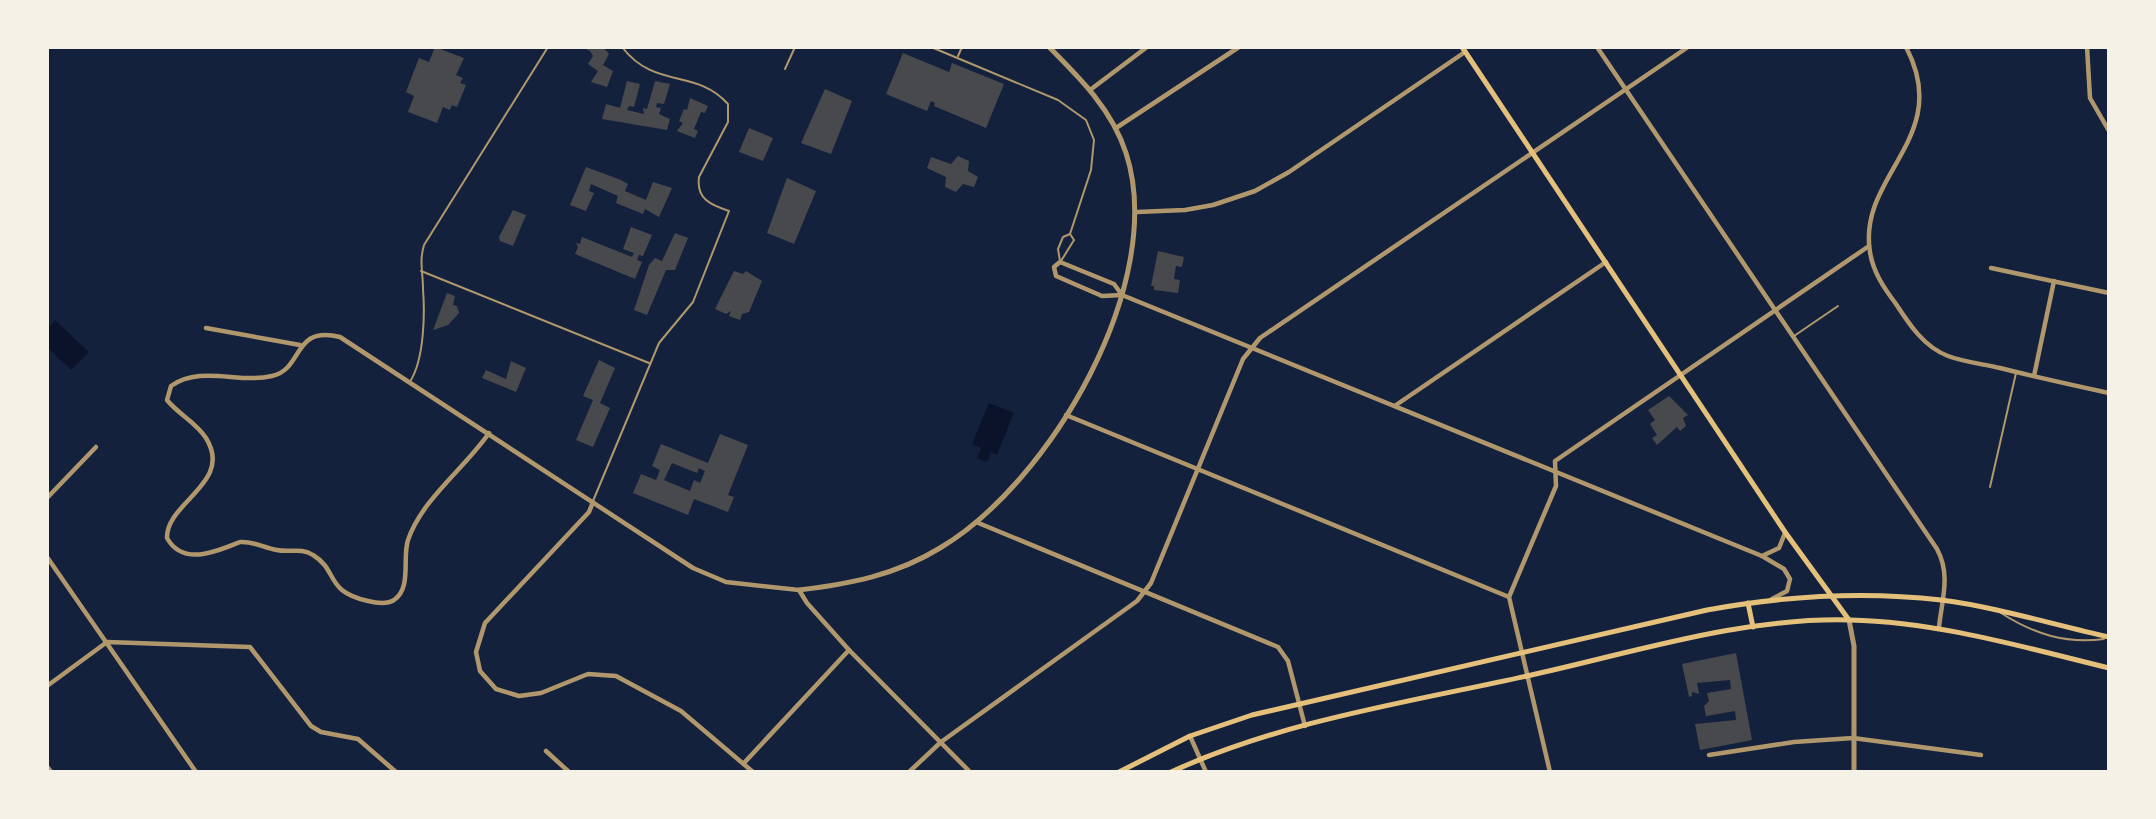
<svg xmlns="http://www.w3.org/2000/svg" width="2156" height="819" font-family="'Playfair Display',serif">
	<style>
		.water { fill: #0b132b }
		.building { fill: #48494c; fill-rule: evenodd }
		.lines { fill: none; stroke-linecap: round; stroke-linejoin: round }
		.service { stroke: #b1986c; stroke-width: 2 }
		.minor { stroke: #b1986c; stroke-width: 4.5 }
		.tertiary { stroke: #b1986c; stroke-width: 5 }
		.secondary { stroke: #e5c07b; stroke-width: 5 }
	</style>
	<rect width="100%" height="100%" fill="#14213d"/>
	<g class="water">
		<path d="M55 320 89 352 71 370 47 347V329Z"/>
		<path d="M989 403 1014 413 997 455 990 452 989 460 984 462 977 458 981 448 972 444Z"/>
	</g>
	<g class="building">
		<path d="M435 47 464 58 456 75 463 78 460 83 466 85 457 107 452 105 450 110 443 107 437 123 408 112 414 96 406 92 419 58 429 62Z"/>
		<path d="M582 47H603L609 54 603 65 613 71 607 87 591 82 598 71 588 64 593 56 590 51Z"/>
		<path d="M903 53 949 72 952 63 1004 84 986 128 934 106 935 103 931 101 927 111 886 94Z"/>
		<path d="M627 81 640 84 634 107 629 106 627 110 644 114 643 108 647 109 655 81 670 84 664 104 657 103 656 107 661 108 659 114 670 119 667 130 602 119 606 104 620 108Z"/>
		<path d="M825 89 852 101 831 154 801 143Z"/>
		<path d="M690 98 708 106 705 113 701 112 694 129 698 131 695 138 677 131 683 123 679 121 684 109 687 110Z"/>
		<path d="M749 128 773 138 763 161 739 152Z"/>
		<path d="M958 156 969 161 968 171 978 177 974 187 963 184 956 192 945 187 946 177 927 168 931 157 951 164Z"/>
		<path d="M586 167 621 180 628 184 625 191 646 200 653 182 672 188 659 217 645 209 643 214 616 203 618 196 591 184 589 191 594 193 586 211 570 205Z"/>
		<path d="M787 178 816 191 794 244 767 233Z"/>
		<path d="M513 210 526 215 513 246 500 241 499 237Z"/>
		<path d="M631 227 652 235 643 256 639 255 637 260 642 262 635 279 575 254 578 247 576 243 580 244 582 237 632 257 634 253 623 249Z"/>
		<path d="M675 233 688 238 675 270H666L647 315 634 310 649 265 655 258 662 261Z"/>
		<path d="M1158 251 1184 257 1182 267 1176 266 1174 279 1180 280 1178 293 1154 290V286H1151Z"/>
		<path d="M734 271 743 274 746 271 762 281 749 312 742 314 740 320 729 316 731 311 726 314 715 309Z"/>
		<path d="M447 293 455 296 453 305 457 306 459 313 448 325 433 330Z"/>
		<path d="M599 360 615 368 600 403 610 408 593 447 576 440 593 400 583 396Z"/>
		<path d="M511 361 526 368 516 392 482 378 486 370 506 379Z"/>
		<path d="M1669 396 1688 415 1683 418 1686 426 1680 431 1677 427 1657 445 1652 438 1657 435 1650 424 1655 420 1648 410Z"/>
		<path d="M720 434 748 445 728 495 734 497 728 512 694 499 688 515 633 493 641 474 656 480 660 470 652 466 661 444 708 463ZM672 463 697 473 699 468 705 471 700 483 694 480 690 491 664 480Z"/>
		<path d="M1736 653 1752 740 1700 750 1695 724 1736 720 1735 711 1706 716 1704 706 1709 701 1707 693 1731 689 1730 680 1697 683 1699 694 1692 692V696L1689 697 1682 664Z"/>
	</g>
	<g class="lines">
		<g class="service">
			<path d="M931 47 1058 100 1086 120 1094 140 1091 170 1070 234 1074 240 1061 261"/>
			<path d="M958 56 962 47"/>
			<path d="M785 69 795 47"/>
			<path d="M1060 261 1058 249 1063 237 1070 234"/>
			<path d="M421 271 649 363"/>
			<path d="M1794 336 1838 306"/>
			<path d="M411 380C424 358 425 315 423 289 423 272 419 262 424 245L548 47"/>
			<path d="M1990 487 2016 373"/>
			<path d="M593 501 659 343 693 302 729 211C711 205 696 199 699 177L728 122V104C696 68 655 90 622 47"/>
			<path d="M2001 613C2034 634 2065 644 2104 639"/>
		</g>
		<g class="minor">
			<path d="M1597 47 1937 549C1951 575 1942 599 1939 627"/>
			<path d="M1906 47C1954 138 1857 175 1870 252 1873 272 1884 288 1896 304 1909 324 1924 347 1948 356 1964 362 1983 364 2000 368 2036 377 2072 385 2109 393"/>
			<path d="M2087 47 2090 98 2109 131"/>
			<path d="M1090 90 1147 47"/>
			<path d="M1116 128 1239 47"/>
			<path d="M1137 212 1185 210 1213 205 1255 191 1289 172 1465 52"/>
			<path d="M1060 262 1114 284 1122 295 1102 296 1056 276 1054 267Z"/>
			<path d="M1991 268 2109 293"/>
			<path d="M1122 295 1762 556 1784 569 1790 579 1787 591 1772 599"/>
			<path d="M206 328 300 345"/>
			<path d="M2034 376 2054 281"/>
			<path d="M1396 405 1606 262"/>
			<path d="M1066 415 1509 597"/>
			<path d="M489 433C465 468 422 499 408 540 402 558 412 588 394 600 386 605 376 603 368 601 324 591 339 571 313 555 301 547 289 553 277 550 264 548 254 541 240 542 218 551 183 567 167 538 166 502 234 483 206 438 196 422 178 414 167 400L171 386C201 365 239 384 272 376 304 369 292 325 340 337L693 568 726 582 799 590 807 603 849 650 970 772"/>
			<path d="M47 498 96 447"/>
			<path d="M593 502 589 512 485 623 476 652 480 671 496 689 519 696 541 693 588 674 616 676 681 711 753 772"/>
			<path d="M976 522 1278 647 1288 661 1305 726"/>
			<path d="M1762 556 1779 548 1785 533"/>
			<path d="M47 557 196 772"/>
			<path d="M47 686 107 642 250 647 311 726 321 732 358 739 396 772"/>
			<path d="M1190 736 1206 772"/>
			<path d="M546 751 569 772"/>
			<path d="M1709 755 1794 742 1853 738 1981 755"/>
			<path d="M744 763 849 650"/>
			<path d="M909 772 941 742 1137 601 1151 583 1243 359 1260 338 1688 47"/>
			<path d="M1550 772 1509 597 1556 486 1555 461 1869 246"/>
		</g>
		<g class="tertiary">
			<path d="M799 590C850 584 896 575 940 548 1050 483 1168 282 1126 153 1112 110 1081 79 1049 47"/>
			<path d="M1849 620 1854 646V772"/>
			<path d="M47 767 51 772"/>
		</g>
		<g class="secondary">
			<path d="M1462 47 1785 532 1849 620"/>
			<path d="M1748 603 1753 627"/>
			<path d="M1119 772 1190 736 1252 715 1707 610C1784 596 1863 591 1941 600 1997 607 2054 625 2109 637"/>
			<path d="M1171 772C1282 721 1409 702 1527 676 1632 653 1741 617 1850 620 1938 622 2023 647 2109 668"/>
		</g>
	</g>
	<rect width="2156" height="819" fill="none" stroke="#f6f1e7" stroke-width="98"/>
</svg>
